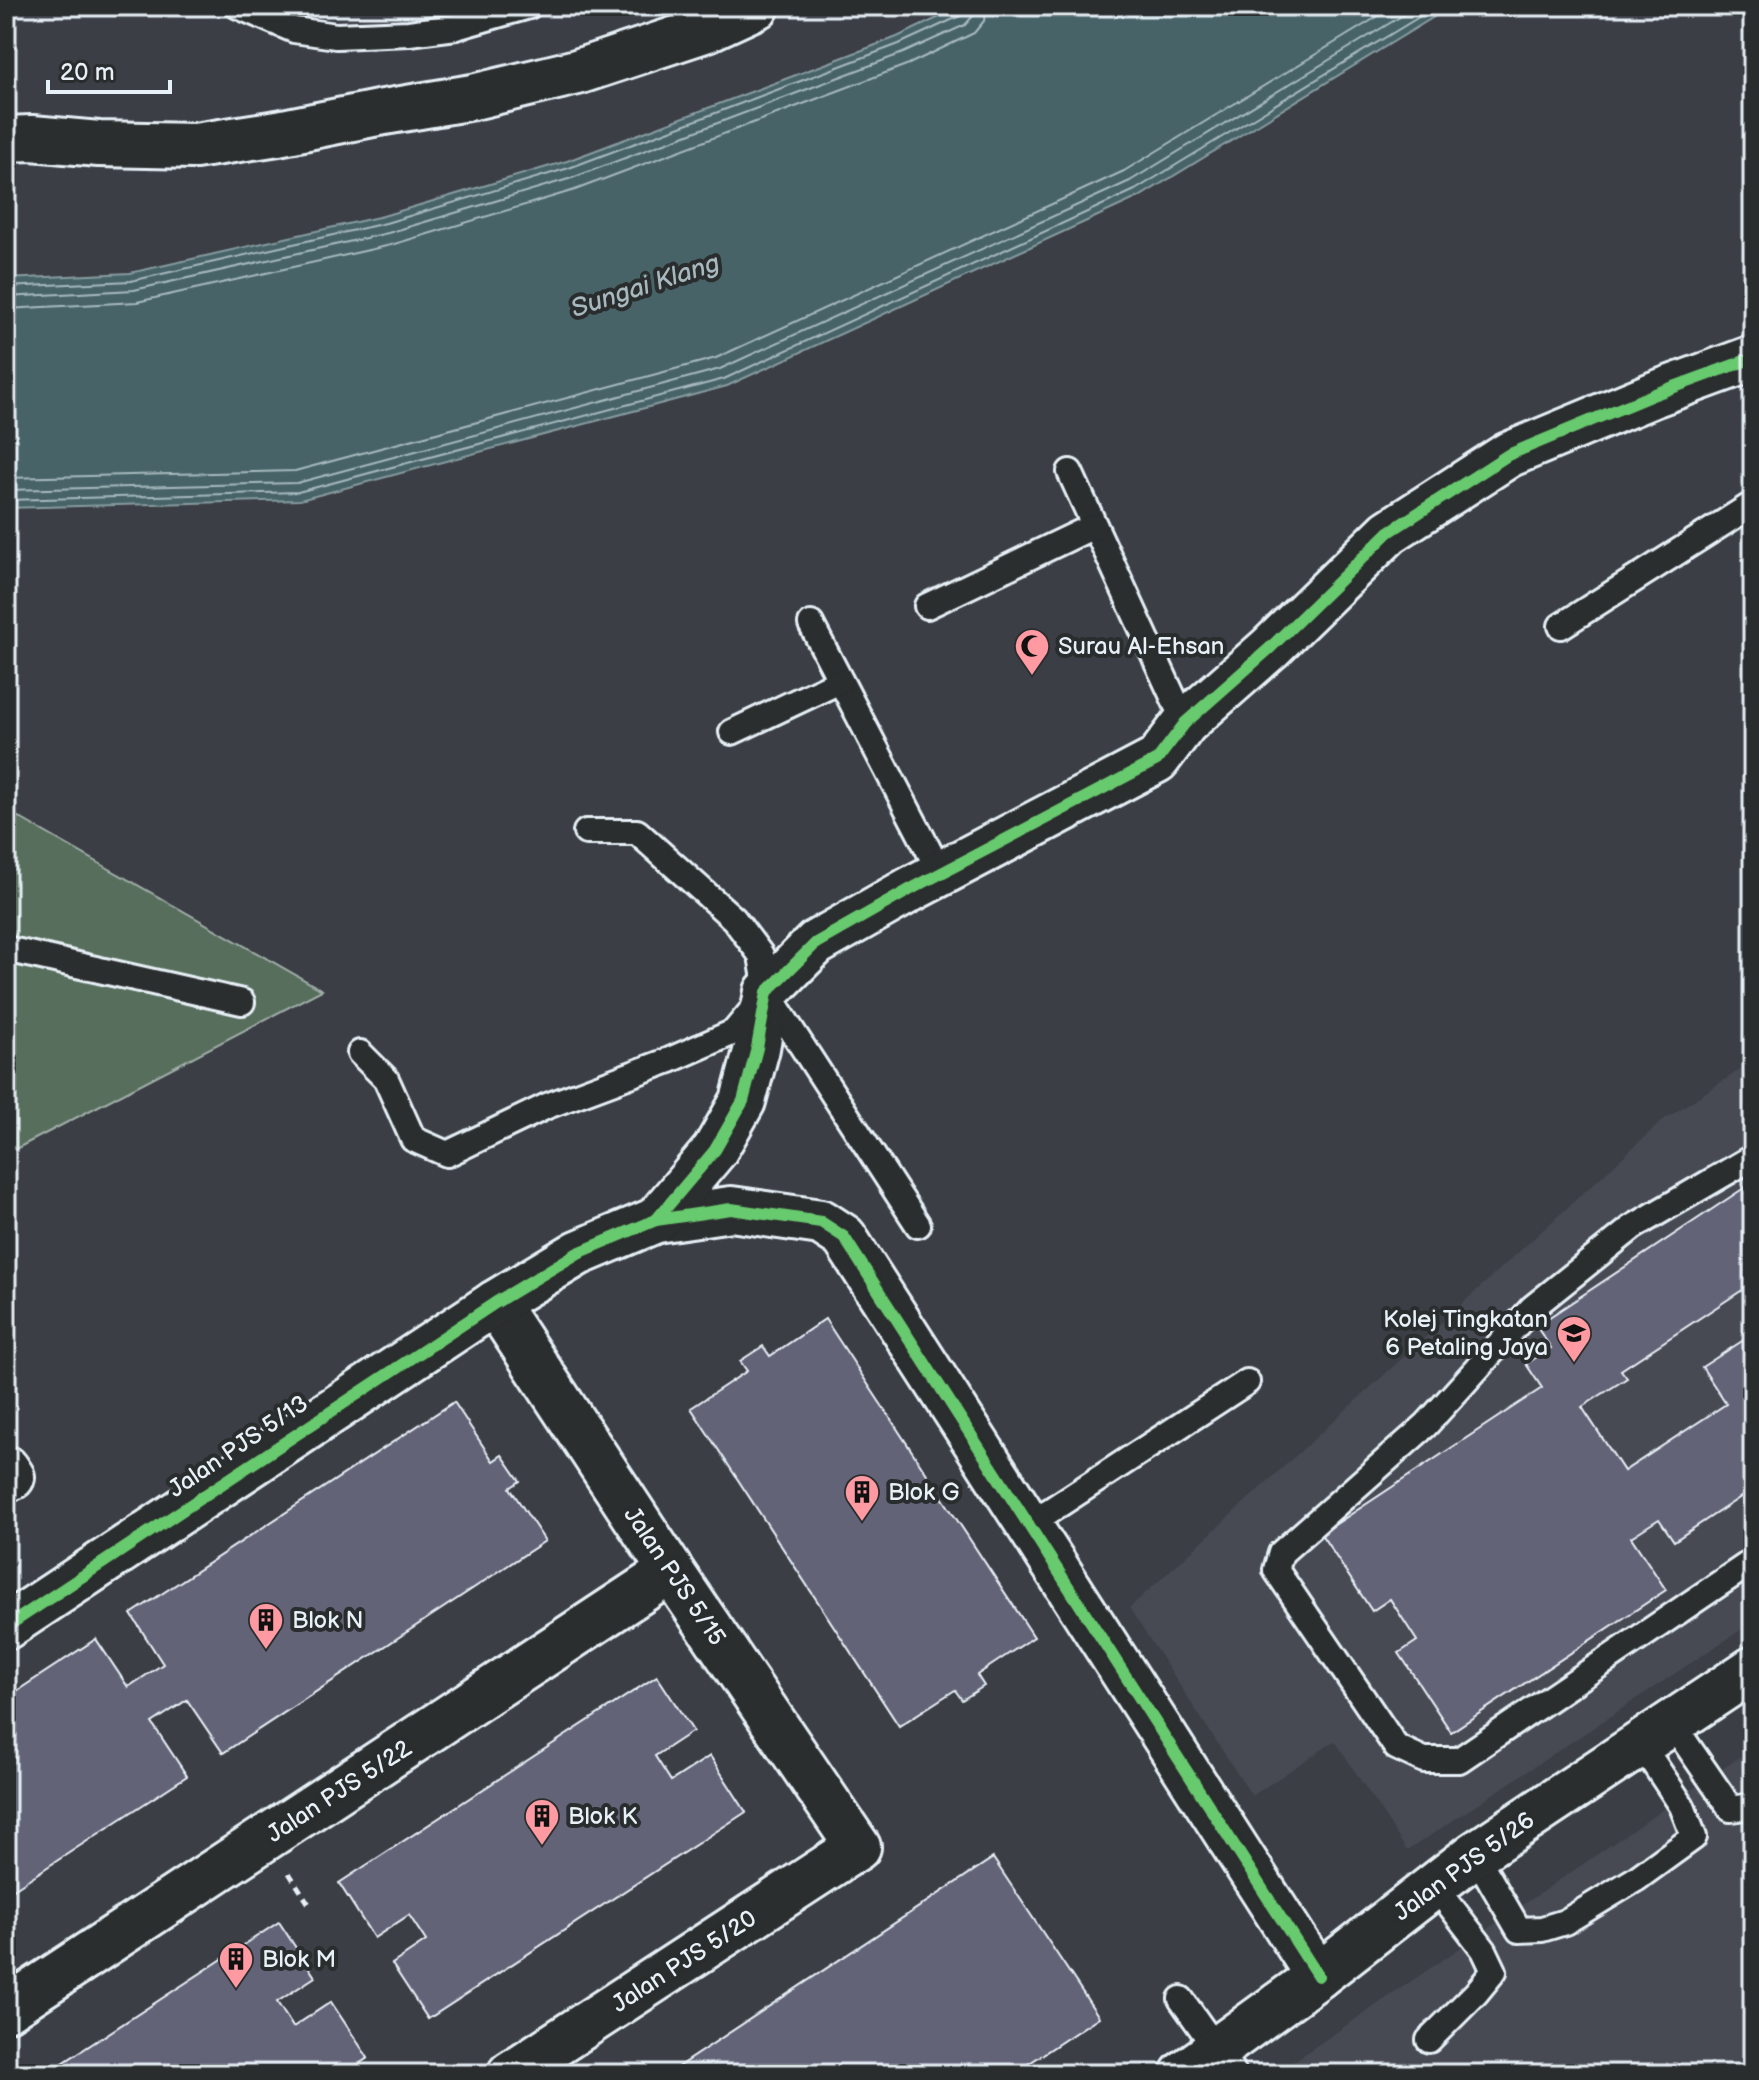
<svg xmlns="http://www.w3.org/2000/svg" width="1759" height="2080" font-family="'Balsamiq Sans',sans-serif">
	<style>
		.built { fill: #474953 }
		.green { fill: #586e5b; stroke: #a0b0aa; stroke-width: 2 }
		.water { fill: #466467; stroke: #879ca1; stroke-width: 2 }
		.lines { fill: none; stroke-linecap: round; stroke-linejoin: round }
		.shore { stroke: #a7b9be; stroke-width: 2 }
		.building { fill: #636477; stroke: #e8f1f8; stroke-width: 2 }
		.lane-casing { stroke: #e8f1f8; stroke-width: 30 }
		.street-casing { stroke: #e8f1f8; stroke-width: 50 }
		.path { stroke: #e8f1f8; stroke-width: 5; stroke-dasharray: 8 6; stroke-linecap: butt }
		.lane { stroke: #2a2d2e; stroke-width: 24 }
		.street { stroke: #2a2d2e; stroke-width: 44 }
		.cycleway-casing { stroke: #2a2d2e; stroke-width: 17 }
		.cycleway { stroke: #67ca6e; stroke-width: 12 }
		.labels { text-anchor: middle; stroke-width: 8; stroke-linejoin: round; paint-order: stroke }
		.poi-label { font-size: 24px; fill: #e8f1f8; stroke: #2a2d2e; text-anchor: start }
		.street-label { font-size: 24px; fill: #e8f1f8; stroke: #2a2d2e }
		.water-label { font-size: 26px; font-style: italic; fill: #a7b9be; stroke: #2a2d2e }
	</style>
	<rect width="100%" height="100%" fill="#3b3e44"/>
	<filter id="ink" filterUnits="userSpaceOnUse"><feTurbulence type="fractalNoise" baseFrequency=".0125" numOctaves="2"/><feDisplacementMap in="SourceGraphic" scale="16" xChannelSelector="R" yChannelSelector="G"/><feConvolveMatrix kernelMatrix="1 2 1 2 8 2 1 2 1" color-interpolation-filters="sRGB"/></filter>
	<g filter="url(#ink)">
		<g class="built">
			<path d="M1753 1061V1622L1407 1851 1335 1741 1252 1796 1129 1608 1663 1120Z"/>
			<path d="M1753 1748V2074H1275Z"/>
		</g>
		<path class="green" d="M6 810 322 990 6 1154Z"/>
		<path class="water" d="M963 6H1448L1442 12 1139 197 727 386 300 500 6 508V279L130 273 383 216 567 161 897 37Z"/>
		<g class="lines">
			<g class="shore">
				<path d="M6 287 131 281 386 223 569 168 899 44 960 16 963 12 964 6"/>
				<path d="M6 297 134 290 388 233 572 178 903 53 965 25 973 16 974 6"/>
				<path d="M6 309 137 302 391 245 575 190 909 64 974 33 984 21 986 6"/>
				<path d="M6 478 295 471 716 358 1124 171 1395 6"/>
				<path d="M6 490 297 483 720 369 1130 181 1418 6"/>
				<path d="M6 500 298 492 724 379 1135 190 1437 6"/>
			</g>
		</g>
		<g class="building">
			<path d="M1753 1182V1283L1621 1370 1627 1378 1582 1407 1624 1471 1726 1404 1702 1367 1753 1334V1489L1674 1541 1659 1519 1631 1537 1666 1590 1451 1732 1399 1653 1417 1641 1390 1599 1372 1611 1321 1534 1542 1388 1526 1364 1551 1348 1536 1326Z"/>
			<path d="M825 1319 1034 1637 977 1675 984 1686 962 1700 955 1690 899 1726 691 1408 747 1371 740 1361 763 1346 770 1356Z"/>
			<path d="M454 1402 493 1461 502 1455 520 1481 510 1488 545 1541 223 1753 187 1700 152 1723 187 1776 6 1894V1698L96 1639 128 1687 163 1664 131 1614Z"/>
			<path d="M657 1676 693 1731 655 1756 671 1781 710 1756 746 1812 428 2019 392 1964 426 1941 409 1915 374 1938 339 1883Z"/>
			<path d="M993 1858 1099 2017 1013 2074H667Z"/>
			<path d="M279 1922 315 1977 277 2002 293 2027 331 2002 368 2058 343 2074H46Z"/>
		</g>
		<g class="lines">
			<g class="lane-casing">
				<g id="lane">
					<path d="M238 6 294 30 336 36 409 33 456 27 529 6"/>
					<path d="M1070 472 1185 723"/>
					<path d="M927 606 1094 526"/>
					<path d="M811 624 941 874"/>
					<path d="M1561 626 1753 504"/>
					<path d="M732 732 840 681"/>
					<path d="M586 832H637L734 919 761 955 767 992 918 1225"/>
					<path d="M6 949 242 1002"/>
					<path d="M360 1053 386 1079 413 1139 447 1154 547 1106 670 1060 734 1032 758 1003"/>
					<path d="M1753 1157 1633 1227 1532 1308 1426 1425 1281 1553 1276 1570 1396 1747 1424 1760H1459L1753 1561"/>
					<path d="M1028 1525 1247 1382"/>
					<path d="M1672 1723 1731 1809 1753 1806"/>
					<path d="M1475 1854 1519 1930 1542 1929 1565 1922 1636 1879 1694 1837 1682 1806 1641 1744"/>
					<path d="M1181 1999 1234 2074"/>
					<path d="M1429 2040 1476 1993 1494 1971 1484 1950 1435 1886"/>
				</g>
			</g>
			<g class="street-casing">
				<g id="street">
					<path d="M6 139 32 138 99 144 195 146 278 133 378 113 473 97 577 72 707 29 757 6"/>
					<path d="M656 1220 731 1209 821 1222 844 1237 1318 1976"/>
					<path d="M495 1303 671 1571 858 1847 510 2074"/>
					<path d="M6 1468 12 1477 6 1480"/>
					<path d="M6 1627 495 1303 578 1253 656 1220 715 1150 743 1101 757 1048 767 992 816 943 911 889 1157 760 1185 723 1270 648 1389 532 1508 455 1655 394 1753 358"/>
					<path d="M6 2009 671 1571"/>
					<path d="M1183 2074 1318 1976 1475 1854 1753 1669"/>
				</g>
			</g>
			<path class="path" d="M289 1873 309 1904"/>
			<use href="#lane" class="lane"/>
			<use href="#street" class="street"/>
			<g class="cycleway-casing">
				<g id="cycleway">
					<path d="M656 1220 731 1209 821 1222 844 1237 1318 1976"/>
					<path d="M6 1627 495 1303 578 1253 656 1220 715 1150 743 1101 757 1048 767 992 816 943 911 889 1157 760 1185 723 1270 648 1389 532 1508 455 1655 394 1753 358"/>
				</g>
			</g>
			<use href="#cycleway" class="cycleway"/>
		</g>
	</g>
	<defs>
		<g id="mosque-pin" transform="scale(1.8)"><path d="M0 17L-7.5 6A9.5 9.5 0 1 1 7.5 6Z" fill="#ff9aa2" stroke="#2a2d2e"/><path d="M3.5-4.9A6 6 0 1 0 3.5 4.9A5 5 0 1 1 3.5-4.9Z" fill="#111"/></g>
		<g id="university-pin" transform="scale(1.8)"><path d="M0 17L-7.5 6A9.5 9.5 0 1 1 7.5 6Z" fill="#ff9aa2" stroke="#2a2d2e"/><path d="M0-5L7-2L0 1L-7-2ZM-4 1L0 2.5L4 1V4Q0 6-4 4Z" fill="#111"/></g>
		<g id="building-pin" transform="scale(1.8)"><path d="M0 17L-7.5 6A9.5 9.5 0 1 1 7.5 6Z" fill="#ff9aa2" stroke="#2a2d2e"/><path d="M-4-6H4V6H1V3H-1V6H-4ZM-2.5-4.3h1.7v1.8h-1.7ZM.8-4.3h1.7v1.8H.8ZM-2.5-1h1.7V.8h-1.7ZM.8-1h1.7V.8H.8Z" fill="#111"/></g>
	</defs>
	<g fill-rule="evenodd">
		<use href="#mosque-pin" x="1032" y="646"/>
		<use href="#university-pin" x="1574" y="1333"/>
		<use href="#building-pin" x="862" y="1492"/>
		<use href="#building-pin" x="266" y="1620"/>
		<use href="#building-pin" x="542" y="1816"/>
		<use href="#building-pin" x="236" y="1959"/>
	</g>
	<g class="labels">
		<g class="poi-label">
			<text x="1058" y="654">Surau Al-Ehsan</text>
			<text x="1548" y="1327" text-anchor="end">Kolej Tingkatan<tspan x="1548" dy="28">6 Petaling Jaya</tspan></text>
			<text x="888" y="1500">Blok G</text>
			<text x="292" y="1628">Blok N</text>
			<text x="568" y="1824">Blok K</text>
			<text x="262" y="1967">Blok M</text>
		</g>
		<g class="street-label">
			<text transform="translate(238 1446) rotate(-34)" y="8">Jalan PJS 5/13</text>
			<text transform="translate(675 1576) rotate(56)" y="8">Jalan PJS 5/15</text>
			<text transform="translate(339 1791) rotate(-33)" y="8">Jalan PJS 5/22</text>
			<text transform="translate(1464 1866) rotate(-36)" y="8">Jalan PJS 5/26</text>
			<text transform="translate(684 1961) rotate(-33)" y="8">Jalan PJS 5/20</text>
		</g>
		<g class="water-label">
			<text transform="translate(645 285) rotate(-18)" y="9">Sungai Klang</text>
		</g>
	</g>
	<rect width="1759" height="2080" fill="none" stroke="#2a2d2e" stroke-width="32"/>
	<rect x="16" y="16" width="1727" height="2048" fill="none" stroke="#e8f1f8" stroke-width="3" filter="url(#ink)"/>
	<path d="M48 80v12h122v-12" fill="none" stroke="#e8f1f8" stroke-width="4"/>
	<text x="60" y="80" font-size="24" fill="#e8f1f8" stroke="#2a2d2e" stroke-width="6" paint-order="stroke">20 m</text>
</svg>
